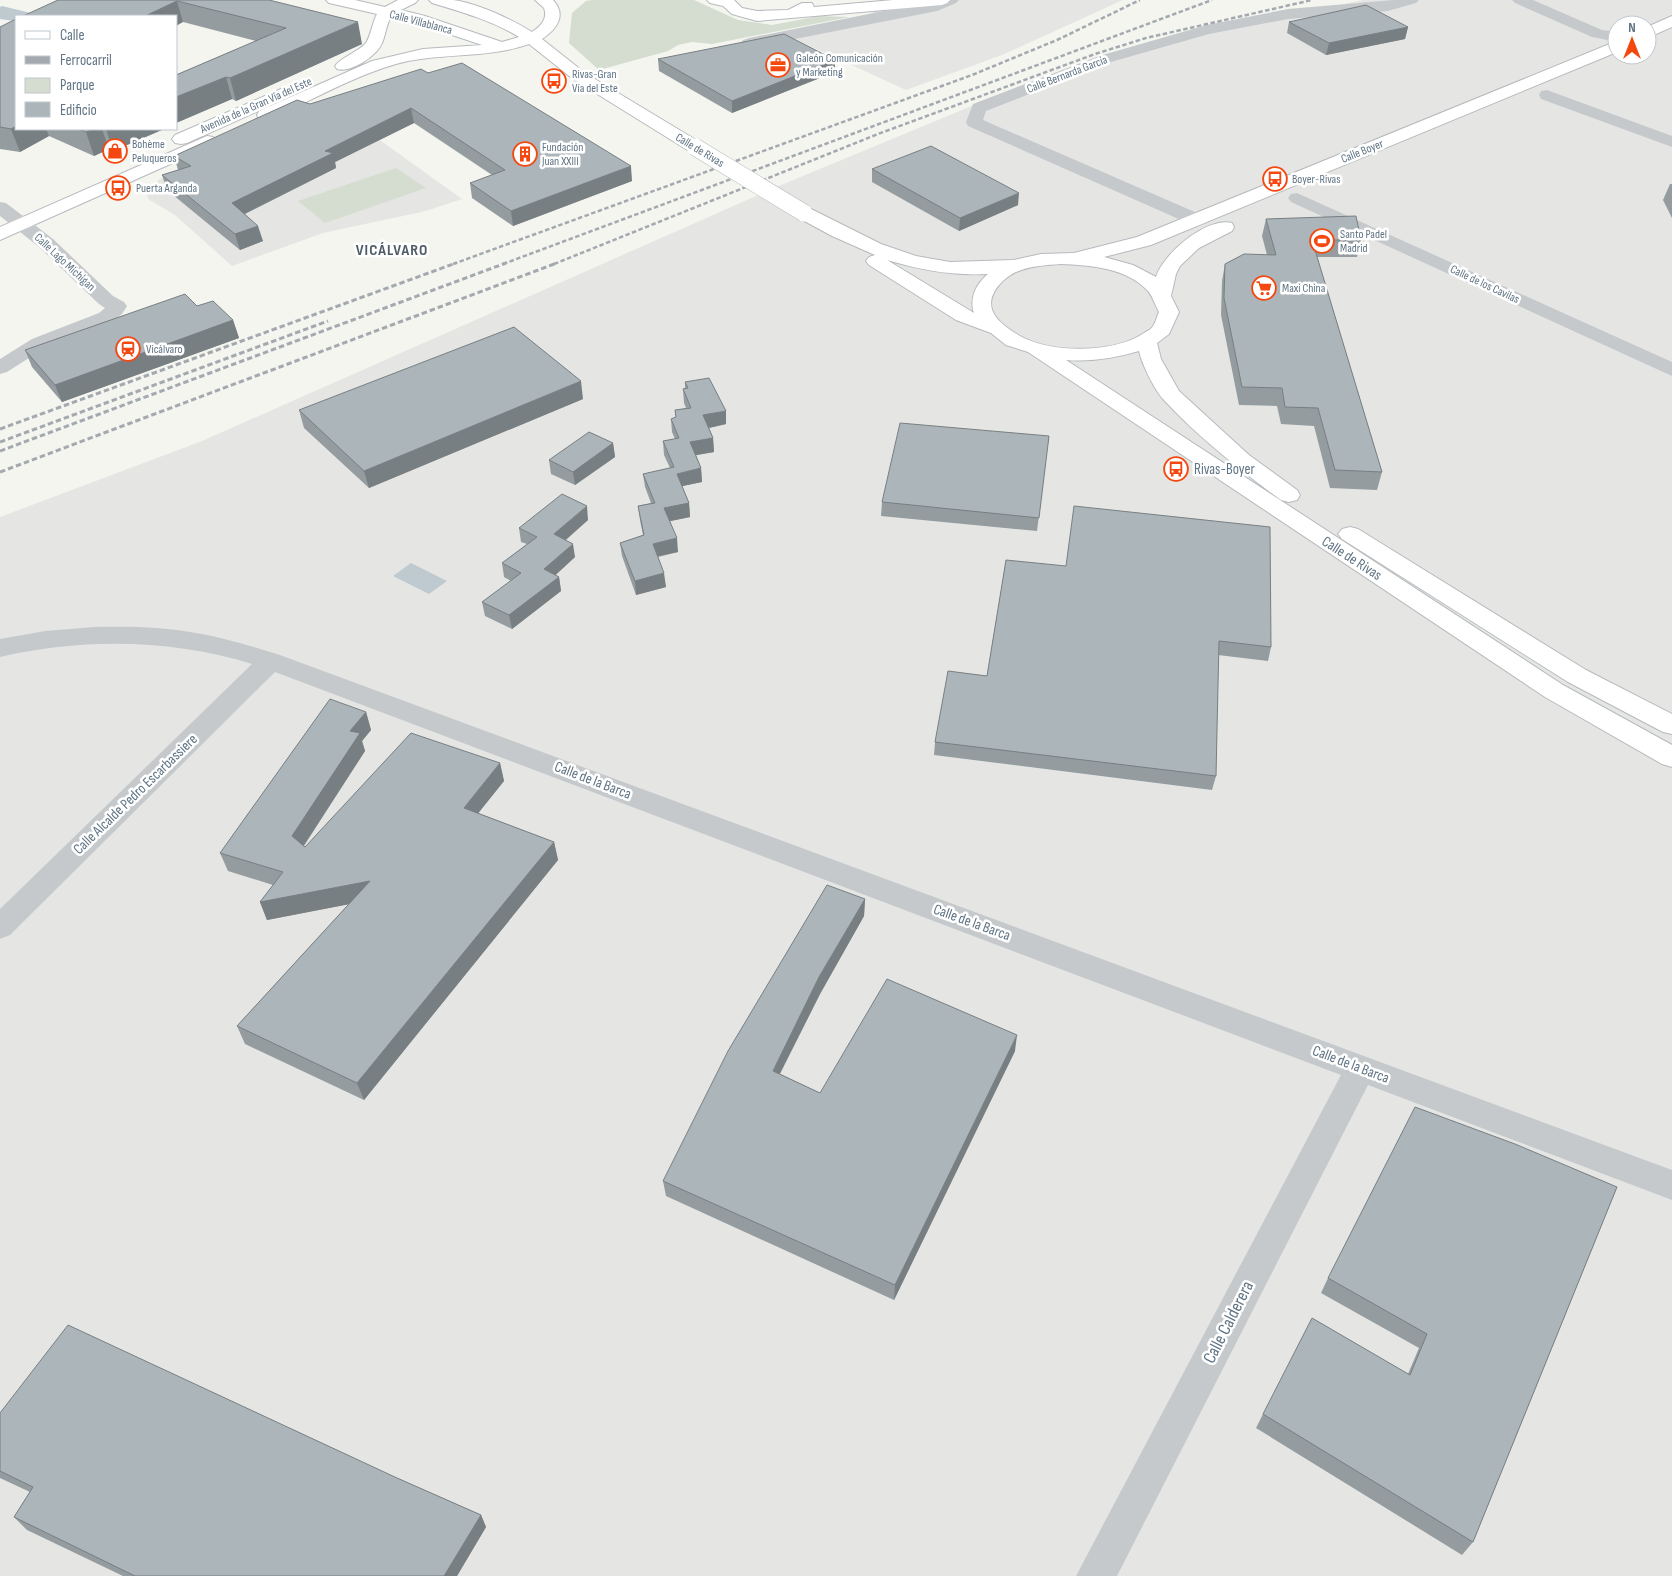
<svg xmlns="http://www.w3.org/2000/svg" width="1672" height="1576" font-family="'Sofia Sans Condensed',sans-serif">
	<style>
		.built { fill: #e5e6e3; fill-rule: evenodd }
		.green { fill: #d5dcd0 }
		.water { fill: #becad0 }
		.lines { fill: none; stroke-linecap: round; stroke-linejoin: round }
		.major-casing { stroke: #b6babe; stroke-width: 2 }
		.minor { fill: #c6c9cc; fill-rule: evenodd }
		.major { fill: #fff; fill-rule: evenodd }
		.rail-far1 { stroke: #a3a9af; stroke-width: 2.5; stroke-dasharray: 4.5 2.5; stroke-linecap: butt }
		.rail { stroke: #a3a9af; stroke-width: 3; stroke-dasharray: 5.5 3; stroke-linecap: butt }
		.major-bridge-casing { stroke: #b6babe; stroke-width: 18; stroke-linecap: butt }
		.major-bridge { stroke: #fff; stroke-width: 17 }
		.wall { fill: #949ca0 }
		.shaded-wall { fill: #787f82 }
		.building { fill: #acb5ba; stroke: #787f82 }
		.labels { text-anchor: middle; stroke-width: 5; stroke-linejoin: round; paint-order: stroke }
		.far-street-label { font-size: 12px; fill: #607484; stroke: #fff }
		.far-poi-label { font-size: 12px; fill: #607484; stroke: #fff; text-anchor: start }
		.poi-label { font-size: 15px; fill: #607484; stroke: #fff; text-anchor: start }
		.street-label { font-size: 15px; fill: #607484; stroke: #fff }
		.far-district-label { font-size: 16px; font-weight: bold; letter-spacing: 1px; fill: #4f5d68; stroke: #fff }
		.near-street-label { font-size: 18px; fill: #607484; stroke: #fff }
	</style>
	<rect width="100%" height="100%" fill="#f4f5ef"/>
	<g class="built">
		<path d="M942 0H1123L1002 55 906 90 786 35 873 17V8Z"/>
		<path d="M1363 0H1672V1576H0V517L202 441 774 188 974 105 1174 40ZM1617 25H1647V55H1617Z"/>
		<path d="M327 102 462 199 426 211 323 233 232 266 175 215 148 199 147 190 160 179Z"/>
	</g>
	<g class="green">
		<path d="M592 0H694L738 20 772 25 819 16 849 17 712 44 692 42 678 45 668 51 599 70 569 43 572 13 586 1Z"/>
		<path d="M396 168 426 188 325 223 298 201Z"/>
	</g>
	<g class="water">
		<path d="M2 6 31 13 24 16H16L14 21 0 19V7Z"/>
		<path d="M411 563 447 581 429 594 393 576Z"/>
	</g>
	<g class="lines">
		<g class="major-casing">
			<g id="major">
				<path d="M326 0H355L385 7 398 0H418L415 3 401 10 425 16 502 42 519 37C493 21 462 12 432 3L429 0C437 0 445 0 453 0 477 3 511 19 532 32 541 26 548 19 544 8L535 0H553C567 15 557 29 542 39L585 73 701 143 704 147 701 151 695 152 689 151 573 79 529 44C490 58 448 53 408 61 363 71 314 99 271 119H259L257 115 259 111 372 61 423 49 482 45 416 23 391 17C386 25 386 34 382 43 377 56 351 73 337 69L335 66C340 58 356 53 365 44 371 37 372 23 377 14L329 3Z"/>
				<path d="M707 0H734L742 8 757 11 788 10 802 3H812L814 7 893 0H950L947 3 942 5 757 21 732 14 723 6 710 3Z"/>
				<path d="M1672 16V27L1647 38V27Z"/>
				<path d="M1617 41V52L1151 245 1104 257 1133 265 1156 277C1163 254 1206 217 1232 223L1234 227 1232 231 1199 248 1180 266 1176 274 1171 296 1179 312 1169 334 1157 343 1161 359 1179 391 1249 455 1297 490 1300 495 1297 500 1289 502 1281 500C1240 470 1198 437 1163 399 1154 389 1142 364 1139 351 1115 358 1091 362 1066 360L1563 685 1672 745V767L1662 764 1545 697 1028 352 1006 345 991 333 956 320 869 265 866 261 869 257 875 255 832 236 797 217 795 213 797 209 804 207 811 209 881 244 916 256 950 262 1014 260 1041 254 1074 253 1137 237ZM887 260C921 270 953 276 988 274 976 284 969 298 974 313ZM1061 264C1090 265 1127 268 1148 291 1153 297 1155 305 1159 312 1157 316 1156 322 1153 326 1152 329 1147 331 1144 333 1115 353 1052 354 1020 336 1013 332 1001 324 996 317 982 299 1001 279 1016 272 1030 266 1046 265 1061 264Z"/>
				<path d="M281 89 287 90 289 94 287 98 187 143 181 144 175 143 172 139 175 135Z"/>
				<path d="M207 136 213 137 216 141 213 145 0 240V227Z"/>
				<path d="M1350 527 1358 529 1586 670 1672 714V734L1663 732 1568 682 1342 539 1338 534 1342 529Z"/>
			</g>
		</g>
		<g class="minor">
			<path d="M938 0H959L956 3 937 11 749 48 743 46 741 43 743 40 749 38Z"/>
			<path d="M1393 0H1419L1416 3 1388 11 1288 19 1209 34 1111 62 986 111 983 120 1204 216 1206 220 1204 224 1197 226 1190 224 968 126 966 122 973 104 1099 56 1207 25 1288 9Z"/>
			<path d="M1512 0H1533L1602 30 1617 32V42L1592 37 1515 3Z"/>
			<path d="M1547 90 1672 136V147L1541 99 1539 95 1541 91Z"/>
			<path d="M1297 193 1672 362V376L1291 202 1288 198 1291 194Z"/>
			<path d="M0 202 6 203 53 239 113 296 124 302 127 306 122 314 113 321 46 347 7 372 0 374V359L32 339 99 313 105 308 99 304 39 247 0 216Z"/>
			<path d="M94 627C130 626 166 627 202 634 228 639 254 647 280 655L1672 1170V1200L1368 1085 1117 1576H1076L1341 1075 275 672 10 935 0 939V909L252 664C170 639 84 638 0 657V639L45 631Z"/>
		</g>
		<use href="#major" class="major"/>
		<g class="rail-far1">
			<path d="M453 264 972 75 1057 40 1140 0"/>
			<path d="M503 264 1212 0"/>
			<path d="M554 264 878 134 1095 54 1146 38 1312 0"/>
		</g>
		<g class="rail">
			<path d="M0 429 456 263"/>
			<path d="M0 442 328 321"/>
			<path d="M0 451 506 263"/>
			<path d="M0 472 557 263"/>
		</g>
		<g class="major-bridge-casing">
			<path id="major-bridge" d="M695 147 804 213"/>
		</g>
		<use href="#major-bridge" class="major-bridge"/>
	</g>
	<g class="wall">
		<path d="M58 0H269L362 44 236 101 232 99 176 123V75L256 41 183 22Z"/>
		<path d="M1289 22 1408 27 1405 39 1326 55 1287 33Z"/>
		<path d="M0 27 16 129H164L113 151 109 149 94 156 49 136 20 152 0 149Z"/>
		<path d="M658 59 835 72 732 113 659 71Z"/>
		<path d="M428 73 632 181 513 226 472 198 470 183 492 175 414 123 335 162 336 168 245 214 263 241 240 250 167 190 162 175 178 170 174 156 310 104Z"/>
		<path d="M872 169 1018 205 959 231 872 182Z"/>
		<path d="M1670 184H1672V218L1663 200Z"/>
		<path d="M1266 219 1361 240 1357 257H1317L1382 472 1377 490 1330 488 1314 426 1281 424 1277 406 1239 405 1221 315 1222 281 1225 264 1267 255 1262 236Z"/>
		<path d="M197 306 233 320 239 338 62 402 32 367 25 350Z"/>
		<path d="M685 382 726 424 709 428 713 438 714 452 696 455 701 468 702 482 682 486 689 503 690 517 670 521 678 552 658 557 666 587 636 595 622 556 620 543 643 535 640 520 638 506 651 503 645 487 643 474 670 468 664 455 663 441 675 439 672 432 671 419 676 417 675 410 686 408 684 403 683 389 685 388Z"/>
		<path d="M583 399 369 488 304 428 299 410Z"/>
		<path d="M1049 436 1037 531 881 516 882 502Z"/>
		<path d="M613 443 615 457 575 485 551 474 549 460Z"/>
		<path d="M588 520 566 540 575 557 555 575 559 577 561 591 512 629 485 616 482 602 511 581 504 577 502 563 527 544 521 542 519 528Z"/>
		<path d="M1006 560 1271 647 1268 661 1218 655 1216 776 1212 790 934 755 935 742 987 676Z"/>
		<path d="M366 712 371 730 362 741 365 751 304 846 305 847 500 763 504 781 478 813 554 842 558 860 364 1100 245 1044 237 1026 349 904 267 920 260 902 273 885 228 871 220 853Z"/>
		<path d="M865 899 864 916 820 994 780 1074 820 1093 1015 1051 894 1300 666 1196 663 1181Z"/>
		<path d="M1617 1187 1473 1542 1462 1555 1256 1428 1263 1414 1408 1374 1419 1348 1321 1293 1328 1278Z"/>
		<path d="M0 1413 397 1478 481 1515 486 1527 457 1576H123L27 1530 14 1517 30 1492 0 1478Z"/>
	</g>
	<g class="shaded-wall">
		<path d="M177 1 183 22 176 26V16H145Z"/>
		<path d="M358 22 362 44 236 101 230 78Z"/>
		<path d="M1408 27 1405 39 1326 55 1329 43Z"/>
		<path d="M835 60V72L732 113V101Z"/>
		<path d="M226 77 232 99 176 123V97Z"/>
		<path d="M411 108 414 123 335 162 336 168 236 218 232 203 325 151Z"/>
		<path d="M16 126V129H46L49 136 20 152 11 129Z"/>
		<path d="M95 129H102L109 149 94 156 86 132Z"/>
		<path d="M106 129H164L113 151Z"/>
		<path d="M631 166 632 181 513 226 511 211Z"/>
		<path d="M1019 193 1018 205 959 231 960 218Z"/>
		<path d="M258 226 263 241 240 250 235 234Z"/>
		<path d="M233 320 239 338 62 402 55 385Z"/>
		<path d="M581 381 583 399 369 488 364 471Z"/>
		<path d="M726 411V424L704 429 703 415Z"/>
		<path d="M713 438 714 452 691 456 690 442Z"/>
		<path d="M613 443 615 457 575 485 573 472Z"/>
		<path d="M701 468 702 482 678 487 677 474Z"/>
		<path d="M689 503 690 517 666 522 664 508Z"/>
		<path d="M587 506 588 520 556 548 554 534Z"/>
		<path d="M677 538 678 552 654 557 653 544Z"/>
		<path d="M573 544 575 557 547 583 544 569Z"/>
		<path d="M664 573 666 587 636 595 635 581Z"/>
		<path d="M559 577 561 591 512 629 509 615Z"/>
		<path d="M366 712 371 730 362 741 365 751 298 854 292 836 350 731Z"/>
		<path d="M500 763 504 781 468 826 464 808Z"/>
		<path d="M554 842 558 860 364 1100 357 1083Z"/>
		<path d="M370 881 376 899 267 920 260 902Z"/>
		<path d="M865 899 864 916 820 994 773 1087V1071L819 977Z"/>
		<path d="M1017 1035 1015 1051 894 1300 895 1285Z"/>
		<path d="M481 1515 486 1527 457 1576H444Z"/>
	</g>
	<g class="building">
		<path d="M58 0H269L358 22 230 78 226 77 176 97V75L286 28 177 1 145 16H23Z"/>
		<path d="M1366 5 1408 27 1329 43 1289 22Z"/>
		<path d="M16 19V126L11 129 0 127V27Z"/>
		<path d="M784 34 835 60 732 101 658 59Z"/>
		<path d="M462 63 631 166 511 211 470 183 505 170 411 108 325 151 333 153 232 203 258 226 235 234 162 175 191 166 174 156 297 100 310 104 421 69 428 73Z"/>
		<path d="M78 129H95L86 132Z"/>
		<path d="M931 146 1019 193 960 218 872 169Z"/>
		<path d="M1356 216 1361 240H1312L1382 472 1335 470 1318 408 1285 407 1282 388 1242 387 1224 298 1225 264 1244 254 1276 255 1266 219Z"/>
		<path d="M185 294 197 306 213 301 233 320 55 385 25 350Z"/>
		<path d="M514 327 581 381 364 471 299 410Z"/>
		<path d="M709 378 726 411 703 415 713 438 690 442 701 468 677 474 689 503 664 508 677 538 653 544 664 573 635 581 620 543 644 535 638 506 655 503 643 474 674 467 663 441 679 438 671 419 676 417 675 410 691 408 683 389 688 388 685 382Z"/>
		<path d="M900 423 1049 436 1039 518 882 502Z"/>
		<path d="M589 432 613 443 573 472 549 460Z"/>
		<path d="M562 494 587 506 554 534 573 544 544 569 559 577 509 615 482 602 521 573 502 563 537 537 519 528Z"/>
		<path d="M1074 506 1270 527 1271 647 1219 641 1216 776 935 742 948 671 987 676 1006 560 1066 566Z"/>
		<path d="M330 699 366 712 350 731 360 733 292 836 305 847 411 733 500 763 464 808 554 842 357 1083 237 1026 370 881 260 902 283 872 220 853Z"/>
		<path d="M827 885 865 899 819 977 773 1071 820 1093 887 979 1017 1035 895 1285 663 1181 728 1051Z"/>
		<path d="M1415 1107 1515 1144 1617 1187 1473 1542 1263 1414 1312 1318 1410 1375 1427 1334 1328 1278Z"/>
		<path d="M68 1325 397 1478 481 1515 444 1576H135L14 1517 33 1487 0 1471V1413Z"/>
	</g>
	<defs>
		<g id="office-ring" transform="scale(1.25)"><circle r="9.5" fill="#fff" stroke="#f44810" stroke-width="1.5"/><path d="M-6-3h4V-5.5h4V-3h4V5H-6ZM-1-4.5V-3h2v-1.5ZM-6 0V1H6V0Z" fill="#f44810"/></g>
		<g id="bus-ring" transform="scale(1.25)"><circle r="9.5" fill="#fff" stroke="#f44810" stroke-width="1.5"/><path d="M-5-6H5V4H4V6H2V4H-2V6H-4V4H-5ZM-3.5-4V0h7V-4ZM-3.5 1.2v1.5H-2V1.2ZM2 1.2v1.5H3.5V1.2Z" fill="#f44810"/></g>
		<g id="shop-ring" transform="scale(1.25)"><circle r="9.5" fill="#fff" stroke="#f44810" stroke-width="1.5"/><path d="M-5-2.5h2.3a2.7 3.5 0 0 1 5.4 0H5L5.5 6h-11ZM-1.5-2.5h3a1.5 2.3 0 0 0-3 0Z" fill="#f44810"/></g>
		<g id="building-ring" transform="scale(1.25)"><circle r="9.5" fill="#fff" stroke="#f44810" stroke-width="1.5"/><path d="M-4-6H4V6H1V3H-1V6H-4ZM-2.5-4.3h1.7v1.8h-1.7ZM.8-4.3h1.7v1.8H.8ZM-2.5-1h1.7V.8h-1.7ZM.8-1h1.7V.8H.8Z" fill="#f44810"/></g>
		<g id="stadium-ring" transform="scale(1.25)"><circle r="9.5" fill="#fff" stroke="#f44810" stroke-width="1.5"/><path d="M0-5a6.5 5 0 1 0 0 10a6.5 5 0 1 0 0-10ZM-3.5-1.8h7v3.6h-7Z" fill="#f44810"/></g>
		<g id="supermarket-ring" transform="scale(1.25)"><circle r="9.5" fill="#fff" stroke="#f44810" stroke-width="1.5"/><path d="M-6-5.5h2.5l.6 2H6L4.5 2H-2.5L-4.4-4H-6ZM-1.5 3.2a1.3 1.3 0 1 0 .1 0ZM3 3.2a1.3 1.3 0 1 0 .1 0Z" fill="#f44810"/></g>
		<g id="station-ring" transform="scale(1.25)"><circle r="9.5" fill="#fff" stroke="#f44810" stroke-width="1.5"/><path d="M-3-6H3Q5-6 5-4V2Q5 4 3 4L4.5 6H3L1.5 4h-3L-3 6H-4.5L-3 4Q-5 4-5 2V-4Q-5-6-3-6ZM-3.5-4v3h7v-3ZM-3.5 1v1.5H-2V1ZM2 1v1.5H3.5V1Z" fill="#f44810"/></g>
	</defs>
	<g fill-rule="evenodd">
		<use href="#office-ring" x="778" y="65"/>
		<use href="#bus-ring" x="554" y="81"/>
		<use href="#shop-ring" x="115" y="151"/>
		<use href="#building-ring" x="525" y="154"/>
		<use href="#bus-ring" x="1275" y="179"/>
		<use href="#bus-ring" x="118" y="188"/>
		<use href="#stadium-ring" x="1322" y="241"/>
		<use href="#supermarket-ring" x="1264" y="288"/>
		<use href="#station-ring" x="128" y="349"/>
		<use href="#bus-ring" x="1176" y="469"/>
	</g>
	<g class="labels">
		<g class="far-street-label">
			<text transform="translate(421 22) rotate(15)" y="4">Calle Villablanca</text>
			<text transform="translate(1067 74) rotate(-21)" y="4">Calle Bernarda García</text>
			<text transform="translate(256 105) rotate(-24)" y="4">Avenida de la Gran Vía del Este</text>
			<text transform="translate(700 150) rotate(31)" y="4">Calle de Rivas</text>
			<text transform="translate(1362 151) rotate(-22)" y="4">Calle Boyer</text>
			<text transform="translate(65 262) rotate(43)" y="4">Calle Lago Michigan</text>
			<text transform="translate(1485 284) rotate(25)" y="4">Calle de los Cavilas</text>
		</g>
		<g class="far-poi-label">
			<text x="796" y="62">Galeón Comunicación<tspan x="796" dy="14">y Marketing</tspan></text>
			<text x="572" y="78">Rivas-Gran<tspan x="572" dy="14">Vía del Este</tspan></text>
			<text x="132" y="148">Bohème<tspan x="132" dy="14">Peluqueros</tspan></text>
			<text x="542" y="151">Fundación<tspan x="542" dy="14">Juan XXIII</tspan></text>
			<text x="1292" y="183">Boyer-Rivas</text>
			<text x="136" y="192">Puerta Arganda</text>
			<text x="1340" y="238">Santo Padel<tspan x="1340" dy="14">Madrid</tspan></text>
			<text x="1282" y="292">Maxi China</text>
			<text x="146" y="353">Vicálvaro</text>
		</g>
		<g class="poi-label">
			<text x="1194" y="474">Rivas-Boyer</text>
		</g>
		<g class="street-label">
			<text transform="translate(1352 558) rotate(33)" y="5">Calle de Rivas</text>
			<text transform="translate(593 780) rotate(21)" y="5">Calle de la Barca</text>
			<text transform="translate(135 794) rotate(-44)" y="5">Calle Alcalde Pedro Escarbassiere</text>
			<text transform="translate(972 922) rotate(20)" y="5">Calle de la Barca</text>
			<text transform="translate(1351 1064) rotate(21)" y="5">Calle de la Barca</text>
		</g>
		<g class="far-district-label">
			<text x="392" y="255">VICÁLVARO</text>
		</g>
		<g class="near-street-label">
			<text transform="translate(1228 1322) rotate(-63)" y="6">Calle Calderera</text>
		</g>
	</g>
	<rect x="15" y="15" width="162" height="115" fill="#ffffff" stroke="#bfc7ce"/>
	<rect x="25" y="31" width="25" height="8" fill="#ffffff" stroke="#bfc7ce"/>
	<text x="60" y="40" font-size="15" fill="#607484">Calle</text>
	<rect x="25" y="56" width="25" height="8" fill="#a3a9af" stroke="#bfc7ce"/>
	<text x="60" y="65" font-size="15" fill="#607484">Ferrocarril</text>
	<rect x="25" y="78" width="25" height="15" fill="#d5dcd0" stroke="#bfc7ce"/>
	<text x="60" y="90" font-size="15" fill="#607484">Parque</text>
	<rect x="25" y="102" width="25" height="15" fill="#acb5ba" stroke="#bfc7ce"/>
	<text x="60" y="115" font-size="15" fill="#607484">Edificio</text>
	<g transform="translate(1632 40)"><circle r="24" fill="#ffffff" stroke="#bfc7ce"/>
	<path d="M0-4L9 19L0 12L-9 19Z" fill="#f44810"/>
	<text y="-8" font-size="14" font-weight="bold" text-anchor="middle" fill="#607484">N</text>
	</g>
</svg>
